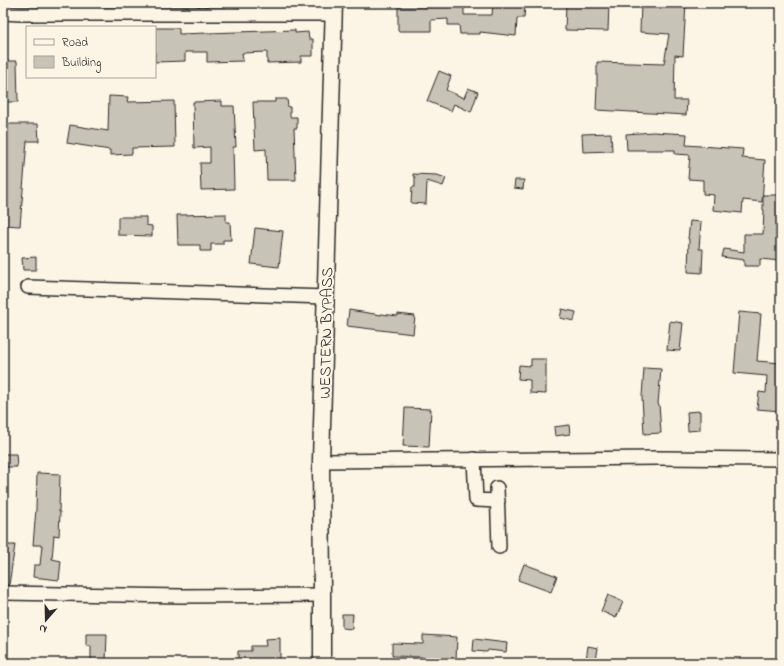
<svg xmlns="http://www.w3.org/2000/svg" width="784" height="666" font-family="'Indie Flower',sans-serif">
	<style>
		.building { fill: #c8c3b7; stroke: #2b2b2b }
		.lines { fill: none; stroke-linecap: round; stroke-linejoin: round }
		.minor-casing { stroke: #2b2b2b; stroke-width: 16 }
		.major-casing { stroke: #2b2b2b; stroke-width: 19 }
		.minor { stroke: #fcf5e5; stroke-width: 13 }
		.major { stroke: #fcf5e5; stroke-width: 16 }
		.labels { text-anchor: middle; stroke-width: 4; stroke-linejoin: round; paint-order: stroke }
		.street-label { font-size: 16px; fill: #2b2b2b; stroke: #fcf5e5 }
	</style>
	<rect width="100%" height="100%" fill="#fcf5e5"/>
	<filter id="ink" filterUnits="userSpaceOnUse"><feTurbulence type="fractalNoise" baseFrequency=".025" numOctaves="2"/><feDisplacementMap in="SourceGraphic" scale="8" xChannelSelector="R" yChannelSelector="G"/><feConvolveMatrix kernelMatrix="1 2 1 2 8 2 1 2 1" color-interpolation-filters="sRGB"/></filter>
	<g filter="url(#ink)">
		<g class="building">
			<path d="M448 3H464V15H492L493 3H517V6H525L524 18H517L516 36 480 32V34H460L459 25H448V19L431 20V31H398V7H448Z"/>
			<path d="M566 3H609L608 31 565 30Z"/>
			<path d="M641 3H686L683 56 675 55 674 100H687L686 115 596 110 597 85V62L664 64 669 34 640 32Z"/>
			<path d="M155 28H179V34L295 30V33L308 32 309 39H313V56H301V62L267 63V52L242 53 243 61 207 62V52H185V61L155 62Z"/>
			<path d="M3 61H17L18 102H3Z"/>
			<path d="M439 71 451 76 446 90 464 98 468 88 478 92 471 112 454 104 451 111 427 101Z"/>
			<path d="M109 96 128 97 127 102 174 101 175 147 132 148V154L110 155V150L67 143 70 125 108 131Z"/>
			<path d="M275 99H287L288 107H290V117H297V128H294L296 180H267L266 149 255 150 253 102H275Z"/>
			<path d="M222 101V106H234L236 147H233L234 189 201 190 200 163H210V147L194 148 193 102Z"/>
			<path d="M3 124H38L39 141H27L20 226 3 225Z"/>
			<path d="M653 132 687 134 686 145 743 149 742 158 765 160 762 202 743 200 742 213 713 210 714 195 703 194V180L688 179 690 155 675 154V150H627L626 134Z"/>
			<path d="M611 133 612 151 583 152 582 134Z"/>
			<path d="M413 174 437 175 446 178 443 186 427 181 426 204 411 203 412 187H415V177L413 176Z"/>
			<path d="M515 180H524L523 189 514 188Z"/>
			<path d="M763 195H779V223H781V261L760 259V266H744V260L722 257 724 249 744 252V234H763L764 210H763Z"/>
			<path d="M226 214V222H230L231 240H223V244H211V251H200V245H178L177 215Z"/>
			<path d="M118 217H146V225L152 226V236L118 235Z"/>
			<path d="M690 221 701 222 699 249H703L702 273 688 272 689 239H688Z"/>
			<path d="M255 228 283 231 279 267 251 264Z"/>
			<path d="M36 257V270H23L22 258Z"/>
			<path d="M562 309 576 312 574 321 560 318Z"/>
			<path d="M349 310 381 315V314L398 316V314L415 316 413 334 347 326Z"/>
			<path d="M739 312 761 314 757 361 781 363V411L757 409 759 392 766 393 767 376 734 373Z"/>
			<path d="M670 321 683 323 680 351 667 350Z"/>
			<path d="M531 359H546V394L530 393V380L518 379 519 365 531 366Z"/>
			<path d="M644 368 661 369 658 404H659L661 433 644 434 642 397Z"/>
			<path d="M405 408 431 409 429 447 403 446Z"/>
			<path d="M700 411V430L688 431 687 412Z"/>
			<path d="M569 425 570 434 555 436 554 427Z"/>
			<path d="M3 454H16L17 467H3Z"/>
			<path d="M37 473 60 474 59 512H60L59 536 54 535 52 559 61 561 59 580 33 577 34 565H40L42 545H33L36 509Z"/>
			<path d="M3 545H15L9 585H3Z"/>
			<path d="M524 564 557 576 551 592 518 580Z"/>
			<path d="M608 595 623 602 616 618 601 611Z"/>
			<path d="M342 614H353L352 629 342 628Z"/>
			<path d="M86 634H107L106 661H91V646H86Z"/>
			<path d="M423 635 457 637 456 660 422 659V657L392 656V643L423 644Z"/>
			<path d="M280 638V663H238V651H251V646H266L265 639Z"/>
			<path d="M474 639 507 643 506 652 488 650 487 652 473 651Z"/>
			<path d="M588 646 598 648 596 661 586 660Z"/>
		</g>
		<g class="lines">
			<g class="minor-casing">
				<g id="minor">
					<path d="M3 13 21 14H333"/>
					<path d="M28 287 326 297"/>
					<path d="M474 459 476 500 498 501"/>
					<path d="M321 461 659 458 781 459"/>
					<path d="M497 488 499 547"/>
					<path d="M3 593 181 596 322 595"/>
				</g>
			</g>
			<g class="major-casing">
				<path id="major" d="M322 663V595L321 461 334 3"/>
			</g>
			<use href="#minor" class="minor"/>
			<use href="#major" class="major"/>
		</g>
	</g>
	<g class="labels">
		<g class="street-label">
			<text transform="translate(325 333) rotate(-89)" y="6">WESTERN BYPASS</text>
		</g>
	</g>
	<rect width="784" height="666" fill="none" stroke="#fcf5e5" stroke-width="16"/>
	<rect x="8" y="8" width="768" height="650" fill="none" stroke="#2b2b2b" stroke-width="1.5" filter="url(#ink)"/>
	<rect x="26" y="26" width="130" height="52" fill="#fcf5e5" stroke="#a8a49b"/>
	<rect x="34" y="39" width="20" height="6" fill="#fcf5e5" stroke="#a8a49b"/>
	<text x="62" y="46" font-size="12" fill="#2b2b2b">Road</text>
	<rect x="34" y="56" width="20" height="12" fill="#c8c3b7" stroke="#a8a49b"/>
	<text x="62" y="66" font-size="12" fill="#2b2b2b">Building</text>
	<g transform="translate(46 620) rotate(200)" stroke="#fcf5e5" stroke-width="3" paint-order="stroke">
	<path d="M0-3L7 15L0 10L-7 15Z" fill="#2b2b2b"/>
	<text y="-6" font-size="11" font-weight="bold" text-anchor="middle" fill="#2b2b2b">N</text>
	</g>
</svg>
